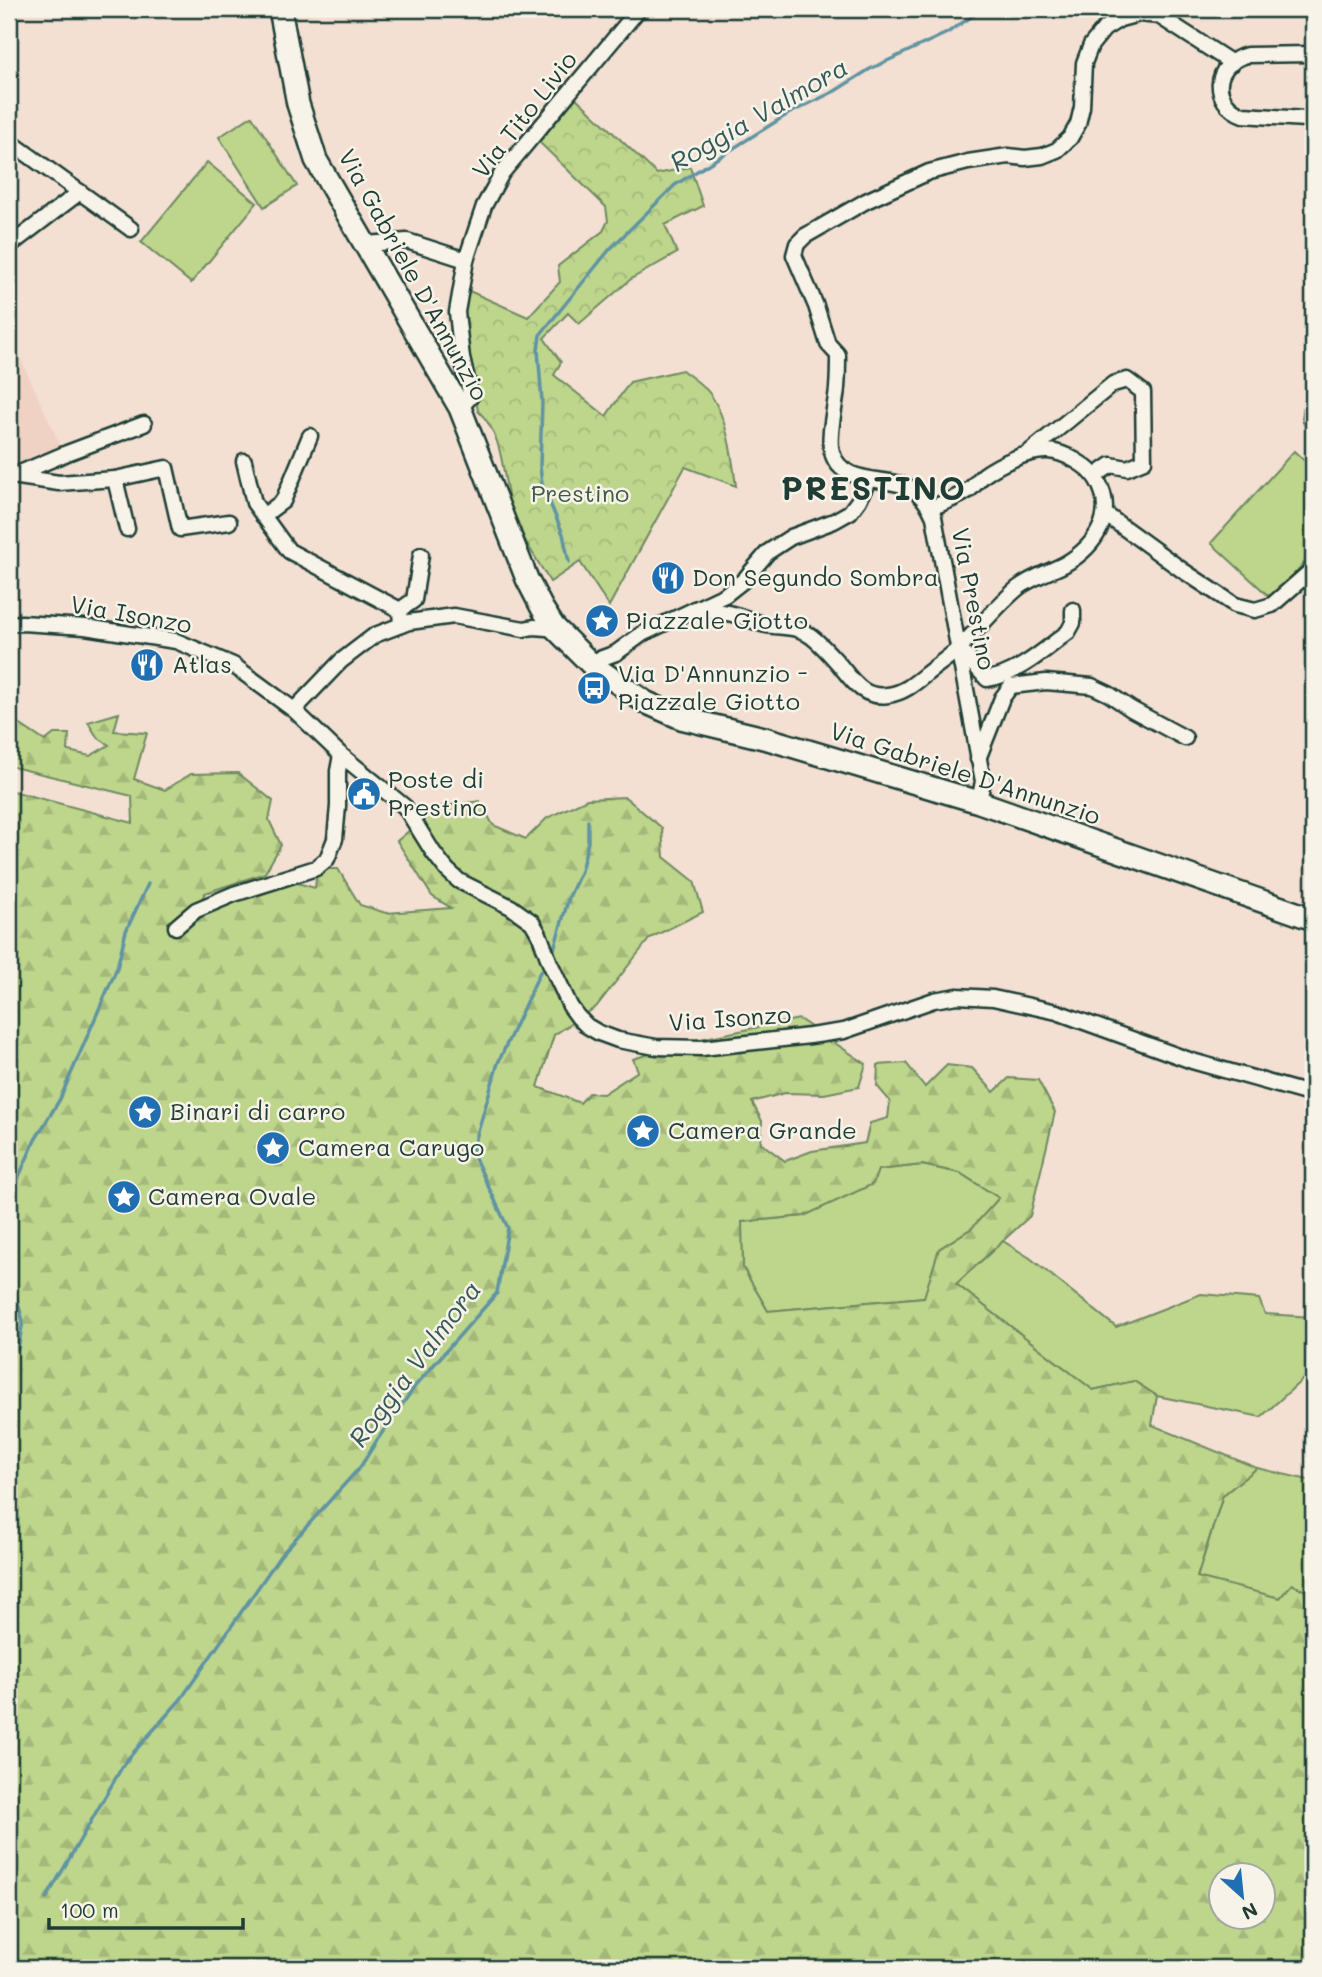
<svg xmlns="http://www.w3.org/2000/svg" width="1322" height="1977" font-family="Mali,sans-serif">
	<style>
		.built { fill: #f0d2c4 }
		.grass { fill: #bed58c; stroke: #6e8960; stroke-width: 2 }
		.forest { fill: url(#forest-firs); stroke: #6e8960; stroke-width: 2; fill-rule: evenodd }
		.park { fill: url(#park-crowns); stroke: #6e8960; stroke-width: 2 }
		.lines { fill: none; stroke-linecap: round; stroke-linejoin: round }
		.stream { stroke: #6094a3; stroke-width: 3.5 }
		.street-casing { stroke: #1f3d34; stroke-width: 19 }
		.secondary-casing { stroke: #1f3d34; stroke-width: 26 }
		.street { stroke: #f7f3e8; stroke-width: 14 }
		.secondary { stroke: #f7f3e8; stroke-width: 21 }
		.labels { text-anchor: middle; stroke-width: 5; stroke-linejoin: round; paint-order: stroke }
		.street-label { font-size: 24px; fill: #1f3d34; stroke: #f7f3e8 }
		.park-label { font-size: 24px; fill: #3f5b46; stroke: #f7f3e8 }
		.poi-label { font-size: 24px; fill: #1f3d34; stroke: #f7f3e8; text-anchor: start }
		.water-label { font-size: 26px; font-style: italic; fill: #355a59; stroke: #f7f3e8 }
		.district-label { font-size: 32px; font-weight: bold; letter-spacing: 2px; fill: #1f3d34; stroke: #f7f3e8 }
	</style>
	<defs>
		<pattern id="forest-firs" width="22" height="20" patternUnits="userSpaceOnUse" patternTransform="scale(1.75)"><rect width="22" height="20" fill="#bed58c"/><path d="M5 1l3.5 6h-7zM16 11l3.5 6h-7z" fill="#a3b879"/></pattern>
		<pattern id="park-crowns" width="20" height="18" patternUnits="userSpaceOnUse" patternTransform="scale(1.75)"><rect width="20" height="18" fill="#bed58c"/><path d="M2 6a3 3 0 1 1 6 0M12 15a3 3 0 1 1 6 0" fill="none" stroke="#a3b879"/></pattern>
	</defs>
	<rect width="100%" height="100%" fill="#f3e0d3"/>
	<filter id="ink" filterUnits="userSpaceOnUse"><feTurbulence type="fractalNoise" baseFrequency=".0143" numOctaves="2"/><feDisplacementMap in="SourceGraphic" scale="14" xChannelSelector="R" yChannelSelector="G"/><feConvolveMatrix kernelMatrix="1 2 1 2 8 2 1 2 1" color-interpolation-filters="sRGB"/></filter>
	<g filter="url(#ink)">
		<path class="built" d="M9 333 63 451 9 474Z"/>
		<g class="grass">
			<path d="M252 116 297 186 264 207 219 137Z"/>
			<path d="M207 162 257 203 191 283 141 242Z"/>
			<path d="M1294 451 1313 469V553L1272 599 1211 543Z"/>
			<path d="M922 1165 960 1173 999 1198 972 1228 939 1249 925 1297 768 1311 743 1268 741 1222 804 1216 878 1170Z"/>
			<path d="M1003 1241 1030 1258 1116 1327 1201 1294 1259 1299 1265 1314 1313 1317V1370L1261 1417 1157 1396 1134 1381 1093 1390 956 1284Z"/>
			<path d="M1257 1468 1313 1481V1595L1292 1584 1280 1598 1197 1578 1223 1495Z"/>
		</g>
		<path class="forest" d="M119 713 114 731 147 733 134 779 165 790 191 774 238 773 273 801 269 820 281 845 265 873 205 893 189 922 214 904 290 881 315 888 317 869H338L360 905 386 913 451 908 432 896 397 841 437 807 480 801 493 825 526 839 547 818 587 799 625 797 662 828 664 857 694 881 703 912 650 938 596 1007 554 1035 538 1087 580 1103 589 1093 603 1094 638 1071 633 1059 695 1040 799 1019 866 1064 859 1087 824 1094 785 1093 752 1102 762 1121 761 1143 785 1161 812 1151 865 1143 870 1123 888 1118 890 1101 877 1086 878 1065 906 1063 925 1087 947 1065 972 1068 994 1092 1009 1078 1038 1080 1055 1112 1030 1216 956 1284 1093 1390 1134 1381 1157 1396 1152 1425 1257 1468 1223 1495 1197 1577 1280 1598 1292 1584 1313 1595V1968H9V790L133 823 132 796 9 766V743L11 742 12 735 19 724 45 741 54 734H69L68 751 90 756 109 745 97 737 88 722ZM922 1165 960 1173 999 1198 972 1228 939 1249 924 1297 768 1311 743 1268 742 1222 804 1216 873 1184 878 1170ZM1220 1876H1262V1918H1220Z"/>
		<path class="park" d="M576 98 657 174 690 167 703 206 665 225 677 253 631 279 579 324 568 313 544 338 561 362 554 375 606 416 630 382 682 370C691 377 704 385 711 395 728 421 732 456 736 486L685 467 609 606 580 562 550 582C539 563 526 544 517 525 500 489 509 439 478 411L465 340 464 315 467 290 528 317 560 282 558 266 603 231 608 221 606 207 539 142Z"/>
		<g class="lines">
			<g class="stream">
				<path d="M569 562 563 534 542 484 540 466 542 402 538 350 540 335 610 249 675 185 788 114 835 91 870 69 947 33 983 9"/>
				<path d="M552 956 569 897 581 871 588 842V821"/>
				<path d="M9 1199 35 1140 60 1099 117 968 126 931 148 884"/>
				<path d="M9 1271 23 1321 18 1349"/>
				<path d="M46 1899 125 1762 181 1699 280 1556 361 1466 377 1440 416 1385 497 1293 508 1228 472 1152 498 1063 540 972 547 966"/>
			</g>
			<g class="street-casing">
				<g id="street">
					<path d="M1313 54 1247 55C1213 64 1210 102 1243 115L1305 119 1313 121"/>
					<path d="M9 141 131 229"/>
					<path d="M365 244 407 241 466 260"/>
					<path d="M9 246 80 192"/>
					<path d="M1313 400 1311 418 1313 423"/>
					<path d="M460 408 471 396 462 358 457 312 466 260 484 206 502 173 639 9"/>
					<path d="M1027 454 1113 384 1127 380 1143 392 1144 461 1127 468 1111 465 1095 476"/>
					<path d="M244 461 254 503 289 551 400 610 401 625"/>
					<path d="M12 476 59 483 115 479 166 468 180 529 229 522"/>
					<path d="M13 476 67 453 144 424"/>
					<path d="M115 479 127 529"/>
					<path d="M1105 514 1182 570 1235 605 1255 610 1272 605 1313 569"/>
					<path d="M263 516 283 501 310 436"/>
					<path d="M694 609C708 611 723 611 736 615 746 617 755 623 766 625 783 628 798 625 812 637 821 644 830 654 838 663 852 680 863 699 888 695 903 693 914 684 925 675 936 666 948 658 958 649 979 629 996 606 1018 588 1032 577 1050 572 1065 564 1096 546 1117 514 1097 480 1089 466 1065 452 1048 451 1029 450 999 464 984 475 979 479 974 486 969 490 957 498 944 503 930 508"/>
					<path d="M400 610 414 600 421 555"/>
					<path d="M9 624 22 623 85 627 176 641 233 665 294 710 341 755 405 807 433 852 447 870 459 881 511 907 532 922 539 934 550 963 570 1006 578 1017 587 1026 599 1033 618 1040 656 1047 702 1048 810 1036 844 1031 934 1000 957 996 993 998 1057 1012 1192 1061 1313 1095"/>
					<path d="M960 649 987 679C1017 675 1044 650 1068 632L1073 623V610"/>
					<path d="M591 664 594 661 616 653 642 634 725 595 744 580 768 552 791 537 834 521 850 512 859 500 869 479"/>
					<path d="M294 710 341 661 375 635 409 622 454 616 524 629 534 627 559 629"/>
					<path d="M978 759 1002 698 1011 686 1046 682 1092 686 1109 694 1131 709 1185 738"/>
					<path d="M979 802 983 781 934 517C929 504 919 491 906 486 882 477 840 484 832 452 827 437 836 404 837 388 838 377 838 366 838 355L828 344 816 306 794 255 797 244 805 236 866 201 929 172 968 162 1008 156 1025 158 1042 156 1057 150 1070 138 1078 124 1082 107 1084 63 1091 45 1104 29 1120 19 1139 14 1159 16 1232 63"/>
					<path d="M176 927 196 910 234 894 316 868 327 859 335 839 338 806V771L341 755"/>
				</g>
			</g>
			<g class="secondary-casing">
				<path id="secondary" d="M280 9 298 104 316 160 460 408 527 579 542 608 554 627 591 664 645 702 681 718 768 739 979 802 1313 919"/>
			</g>
			<use href="#street" class="street"/>
			<use href="#secondary" class="secondary"/>
		</g>
	</g>
	<defs>
		<g id="restaurant-disc" transform="scale(1.75)"><circle r="9.5" fill="#1f6fb2" stroke="#f7f3e8"/><path d="M-5-6h1v4h1v-4h1v4h1v-4h1v5L-1.5 .5V6h-2V.5L-5-1ZM5-6V6H3V1.5H1.5Q1.5-4 5-6Z" fill="#fff"/></g>
		<g id="sight-disc" transform="scale(1.75)"><circle r="9.5" fill="#1f6fb2" stroke="#f7f3e8"/><path d="M0-6L1.8-2.2L6-1.7L2.9 1.2L3.7 5.4L0 3.3L-3.7 5.4L-2.9 1.2L-6-1.7L-1.8-2.2Z" fill="#fff"/></g>
		<g id="bus-disc" transform="scale(1.75)"><circle r="9.5" fill="#1f6fb2" stroke="#f7f3e8"/><path d="M-5-6H5V4H4V6H2V4H-2V6H-4V4H-5ZM-3.5-4V0h7V-4ZM-3.5 1.2v1.5H-2V1.2ZM2 1.2v1.5H3.5V1.2Z" fill="#fff"/></g>
		<g id="civic-disc" transform="scale(1.75)"><circle r="9.5" fill="#1f6fb2" stroke="#f7f3e8"/><path d="M-.6-6.5H3V-4.5H.6V-3L4-1V1h2V6H-6V1h2V-1L-.6-3ZM-1.2 2.5V6h2.4V2.5Z" fill="#fff"/></g>
	</defs>
	<g fill-rule="evenodd">
		<use href="#restaurant-disc" x="668" y="578"/>
		<use href="#sight-disc" x="602" y="621"/>
		<use href="#restaurant-disc" x="147" y="665"/>
		<use href="#bus-disc" x="594" y="688"/>
		<use href="#civic-disc" x="364" y="794"/>
		<use href="#sight-disc" x="145" y="1112"/>
		<use href="#sight-disc" x="643" y="1131"/>
		<use href="#sight-disc" x="273" y="1148"/>
		<use href="#sight-disc" x="124" y="1197"/>
	</g>
	<g class="labels">
		<g class="street-label">
			<text transform="translate(525 115) rotate(-52)" y="8">Via Tito Livio</text>
			<text transform="translate(413 275) rotate(61)" y="8">Via Gabriele D'Annunzio</text>
			<text transform="translate(973 599) rotate(79)" y="8">Via Prestino</text>
			<text transform="translate(131 615) rotate(10)" y="8">Via Isonzo</text>
			<text transform="translate(965 774) rotate(18)" y="8">Via Gabriele D'Annunzio</text>
			<text transform="translate(730 1019) rotate(-4)" y="8">Via Isonzo</text>
		</g>
		<g class="park-label">
			<text x="580" y="502">Prestino</text>
		</g>
		<g class="poi-label">
			<text x="692" y="586">Don Segundo Sombra</text>
			<text x="626" y="629">Piazzale Giotto</text>
			<text x="172" y="673">Atlas</text>
			<text x="618" y="682">Via D'Annunzio -<tspan x="618" dy="28">Piazzale Giotto</tspan></text>
			<text x="388" y="788">Poste di<tspan x="388" dy="28">Prestino</tspan></text>
			<text x="170" y="1120">Binari di carro</text>
			<text x="668" y="1139">Camera Grande</text>
			<text x="298" y="1156">Camera Carugo</text>
			<text x="148" y="1205">Camera Ovale</text>
		</g>
		<g class="water-label">
			<text transform="translate(759 115) rotate(-30)" y="9">Roggia Valmora</text>
			<text transform="translate(415 1364) rotate(-53)" y="9">Roggia Valmora</text>
		</g>
		<g class="district-label">
			<text x="874" y="500">PRESTINO</text>
		</g>
	</g>
	<rect width="1322" height="1977" fill="none" stroke="#f7f3e8" stroke-width="35"/>
	<rect x="18" y="18" width="1287" height="1942" fill="none" stroke="#1f3d34" stroke-width="2.5" filter="url(#ink)"/>
	<g transform="translate(1242 1896) rotate(153)"><circle r="33" fill="#f7f3e8" stroke="#a1aaa0" stroke-width="2"/>
	<path d="M0-5L12 26L0 18L-12 26Z" fill="#1f6fb2"/>
	<text y="-10" font-size="19" font-weight="bold" text-anchor="middle" fill="#1f3d34">N</text>
	</g>
	<path d="M49 1918v10h194v-10" fill="none" stroke="#1f3d34" stroke-width="3.5"/>
	<text x="60" y="1918" font-size="21" fill="#1f3d34" stroke="#f7f3e8" stroke-width="5" paint-order="stroke">100 m</text>
</svg>
